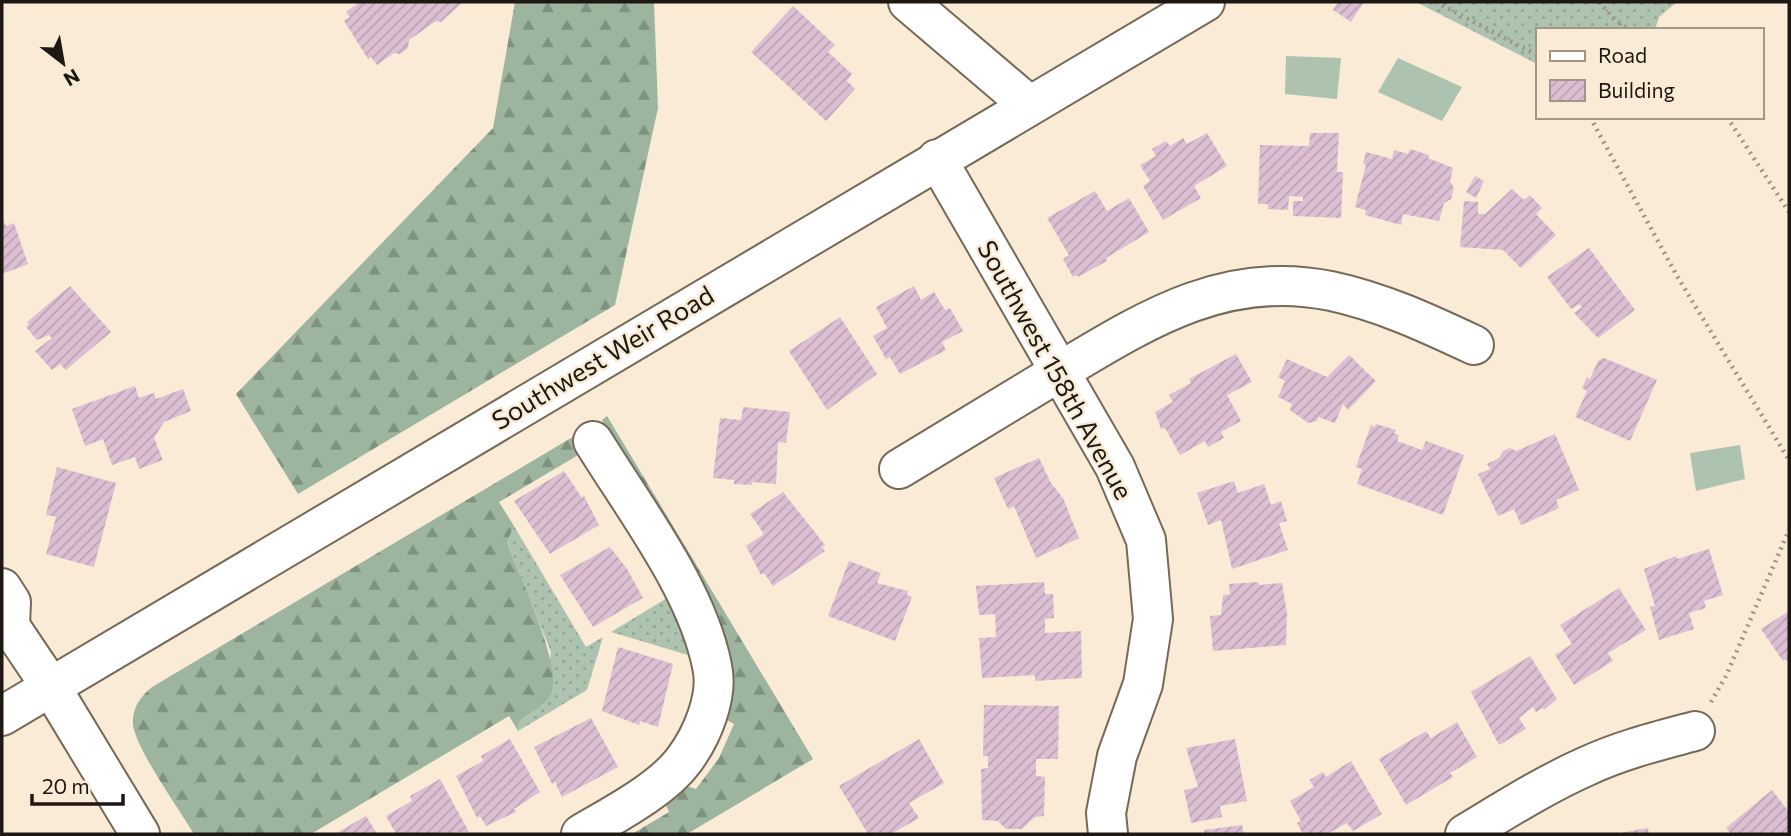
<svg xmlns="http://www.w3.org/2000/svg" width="1791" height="836" font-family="Commissioner,sans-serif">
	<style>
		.grass { fill: url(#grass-dots) }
		.forest { fill: url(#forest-firs) }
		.pitch { fill: #adc3af }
		.building { fill: url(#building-hatch) }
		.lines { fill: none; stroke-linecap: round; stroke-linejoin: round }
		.minor-casing { stroke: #766957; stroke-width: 42 }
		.path { stroke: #9d9283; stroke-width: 4.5; stroke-dasharray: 2 5; stroke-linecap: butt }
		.minor { stroke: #fff; stroke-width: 38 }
		.labels { text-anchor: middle; stroke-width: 5; stroke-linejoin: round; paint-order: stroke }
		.street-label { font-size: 26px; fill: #1d1811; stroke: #faebd6 }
	</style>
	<defs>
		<pattern id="grass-dots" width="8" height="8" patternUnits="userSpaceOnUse" patternTransform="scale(1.75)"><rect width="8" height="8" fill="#adc3af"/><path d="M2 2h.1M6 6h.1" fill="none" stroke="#94a796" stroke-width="1.8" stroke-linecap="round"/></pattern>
		<pattern id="forest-firs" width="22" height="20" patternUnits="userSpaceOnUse" patternTransform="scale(1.75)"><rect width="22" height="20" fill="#9db59f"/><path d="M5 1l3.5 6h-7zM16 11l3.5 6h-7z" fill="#7f9280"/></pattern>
		<pattern id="building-hatch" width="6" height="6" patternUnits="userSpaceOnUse" patternTransform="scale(1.75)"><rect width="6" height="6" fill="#dcbfd3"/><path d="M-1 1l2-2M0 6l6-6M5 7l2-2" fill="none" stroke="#bca3b4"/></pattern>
	</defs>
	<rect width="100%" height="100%" fill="#faebd6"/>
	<g class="grass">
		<path d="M1416 2H1677L1659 17 1655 30H1537V64Z"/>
		<path d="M514 526 586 647 603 637 587 690 518 731 519 722 543 704 551 652 507 542Z"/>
		<path d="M672 595 698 658 611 632Z"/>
	</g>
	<g class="forest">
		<path d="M515 2H654L658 108 615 305 298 494 236 394 493 128Z"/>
		<path d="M607 416 813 759 687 834H632L669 812 665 803 684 785 696 789 719 758 734 724 725 719 730 666 720 619 602 420Z"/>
		<path d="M576 435 585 451 499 502 514 526 507 542C518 574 563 665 551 693 545 707 530 712 519 722L518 731 509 716 311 834H194C181 812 134 746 133 724 132 708 140 697 152 687Z"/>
	</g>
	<g class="pitch">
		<path d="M1286 56 1341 58 1337 99 1285 94Z"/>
		<path d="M1398 58 1462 87 1442 121 1378 92Z"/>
		<path d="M1740 445 1745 479 1696 491 1690 453Z"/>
	</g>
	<g class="building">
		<path d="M360 2H463L441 22 436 21 409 40 408 48 400 54 394 53 377 65 371 57 368 59 344 21 350 17 346 12Z"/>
		<path d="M1338 2H1364L1351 22 1333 10Z"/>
		<path d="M793 6 835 45 828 52 852 74 847 81 855 89 826 121 751 52Z"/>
		<path d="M1207 133 1227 166 1194 186 1201 198 1163 220 1143 186 1150 181 1140 165 1156 156 1152 149 1166 141 1170 146 1183 138 1187 144Z"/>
		<path d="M1310 133H1339L1337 172H1343L1341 218 1293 216V201H1303V197L1289 196 1288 210 1268 209V204H1258L1260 145 1309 146Z"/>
		<path d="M1410 149 1429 155 1428 158 1453 168 1450 181 1454 188 1451 199 1444 203 1439 221 1403 214 1401 225 1365 215 1366 210 1355 207 1366 165 1363 164 1366 152 1392 159 1394 150 1408 154Z"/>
		<path d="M1475 176 1484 181 1476 198 1466 192Z"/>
		<path d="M1512 189 1524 200 1530 195 1542 208 1536 214 1556 235 1521 268 1503 250 1460 247 1464 201 1478 202V214H1485Z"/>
		<path d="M1095 191 1107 211 1129 198 1149 232 1106 258 1107 261 1078 277 1077 275 1073 277 1063 259 1069 255 1047 218Z"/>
		<path d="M2 217 6 226 14 223 28 264 2 274Z"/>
		<path d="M1589 248 1635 310 1598 338 1574 313 1582 307 1579 304 1571 309 1547 277Z"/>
		<path d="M70 286 111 332 66 370 60 364 52 370 35 351 52 338 49 335 37 340 26 327 29 324 27 322Z"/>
		<path d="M914 286 921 300 934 292 945 310 950 308 963 331 942 342 946 350 900 374 890 357 886 359 873 336 887 328 876 307Z"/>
		<path d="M840 317 877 374 827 410 789 351Z"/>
		<path d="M1236 354 1252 382 1227 395 1241 421 1221 432 1224 438 1208 447 1205 441 1180 455 1165 428 1161 429 1155 412 1173 402 1169 395 1191 383 1189 379Z"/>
		<path d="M1349 355 1376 381 1348 410 1343 404 1335 423 1318 417 1317 421 1308 423 1290 410 1292 404 1278 397 1285 381 1278 377 1287 359 1327 377Z"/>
		<path d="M1604 358 1657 380 1630 441 1575 417 1587 391 1582 388 1587 377 1590 379 1598 361Z"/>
		<path d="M135 386 139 398 154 393 156 399 183 389 191 411 164 422 154 438 163 460 139 469 135 457 112 465 103 439 85 446 72 409Z"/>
		<path d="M743 407 790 412 786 443 778 442 776 484 752 482V485L734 484V480L713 478 720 418 741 420Z"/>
		<path d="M1376 424 1396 430 1394 433 1399 435 1397 441 1422 450 1426 441 1464 455 1443 515 1357 484 1362 469 1356 467 1371 425 1375 427Z"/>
		<path d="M1555 434 1579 490 1556 500 1559 508 1521 525 1514 509 1498 516 1478 474 1490 469 1487 464 1499 458 1503 451 1510 448 1516 451Z"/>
		<path d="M1039 458 1051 483 1063 498 1079 538 1036 558 1014 506 1008 509 994 478Z"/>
		<path d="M57 467 116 483 94 567 46 554 56 517 46 515Z"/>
		<path d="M564 471 582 498 584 496 599 525 550 554 514 501Z"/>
		<path d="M1234 481 1238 493 1264 484 1271 505 1281 501 1287 521 1279 523 1288 550 1232 569 1221 520 1208 525 1197 493Z"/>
		<path d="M783 492 825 545 822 547 825 551 773 586 764 573 761 575 746 546 764 534 750 514Z"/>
		<path d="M610 547 627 569 643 598 593 627 560 575Z"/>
		<path d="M1709 549 1723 595 1704 601 1706 608 1689 613 1694 629 1659 640 1650 607 1655 606 1644 569 1676 556 1677 559Z"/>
		<path d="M849 561 881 573 877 583 908 591 907 595 912 597 895 641 828 616Z"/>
		<path d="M1044 582 1045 594H1053L1054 618 1045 619V633L1081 631 1082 678 1035 681V675L982 678 979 638 996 637 995 614 979 615 976 586Z"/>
		<path d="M1258 582 1259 585 1282 583 1287 613 1286 645 1213 651 1210 616 1221 615 1223 595 1230 594 1229 584Z"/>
		<path d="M1619 588 1646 630 1608 653 1613 661 1574 685 1555 655 1572 644 1560 625Z"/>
		<path d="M1789 611V664L1786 659 1783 661 1761 629Z"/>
		<path d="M618 647 673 664 658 727 640 721 639 725 602 711Z"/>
		<path d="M1530 656 1557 699 1544 710 1543 708 1536 712 1533 707 1519 718 1526 729 1499 745 1471 692Z"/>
		<path d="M984 705 1059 706 1058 759H1036V776L1045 777 1044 816 1035 817 1022 829H1006L998 821 982 820 981 769 988 768V756H983Z"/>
		<path d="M591 718 618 767 562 797 555 782 552 784 534 747Z"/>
		<path d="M1457 722 1477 757 1450 773 1453 777 1406 805 1379 759 1426 731 1431 738Z"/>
		<path d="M510 739 540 792 514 809 516 812 486 826 480 816 477 818 456 776 483 761 481 756Z"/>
		<path d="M919 739 944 783 909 803 919 818 891 834H868L839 786Z"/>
		<path d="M1235 739 1247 801 1220 806 1222 817 1191 823 1184 790 1198 787 1186 748Z"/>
		<path d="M1351 761 1382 814 1353 831 1347 823 1327 834H1303L1297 823 1301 821 1290 801 1314 787 1309 780 1323 772 1326 777Z"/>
		<path d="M440 779 469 832 396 834 386 816 412 801 410 796Z"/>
		<path d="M1772 790 1789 812V834H1731L1726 828Z"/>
		<path d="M366 816 377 834H335Z"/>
		<path d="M1242 825 1244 834H1205L1204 830Z"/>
		<path d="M1648 828 1649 834H1620V833Z"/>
	</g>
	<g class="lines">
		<g class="minor-casing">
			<g id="minor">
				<path d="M908 2 1029 105"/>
				<path d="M937 159 1115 467 1146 540 1153 619 1143 684 1117 756 1106 813 1108 834"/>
				<path d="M899 469C949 439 999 408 1049 378 1138 325 1221 268 1331 291 1382 302 1427 323 1474 345"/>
				<path d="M2 588 11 602 10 626"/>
				<path d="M2 623 10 626 51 687 140 834"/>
				<path d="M2 716 1205 2"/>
				<path d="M581 834C613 815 662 790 684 760 702 736 719 696 712 666 697 589 634 508 593 441"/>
				<path d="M1465 834C1505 810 1544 785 1587 766 1621 750 1658 741 1695 731"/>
			</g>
		</g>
		<g class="path">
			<path d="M1436 2 1537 55"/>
			<path d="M1599 2 1615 20 1630 30"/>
			<path d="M1590 117 1677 276 1789 460"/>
			<path d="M1727 117 1789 212"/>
			<path d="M1711 702 1726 676 1789 530"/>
		</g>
		<use href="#minor" class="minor"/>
	</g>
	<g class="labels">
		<g class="street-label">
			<text transform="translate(603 358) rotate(-31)" y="9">Southwest Weir Road</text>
			<text transform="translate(1055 370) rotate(61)" y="9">Southwest 158th Avenue</text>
		</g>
	</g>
	<rect width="1791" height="836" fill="none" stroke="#1d1811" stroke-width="7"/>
	<rect x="1536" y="28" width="228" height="91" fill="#faebd6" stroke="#a29787" stroke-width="2"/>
	<rect x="1550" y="51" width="35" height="10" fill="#ffffff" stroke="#a29787" stroke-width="2"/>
	<text x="1598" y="63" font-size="21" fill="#1d1811">Road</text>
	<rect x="1550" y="80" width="35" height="21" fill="url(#building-hatch)" stroke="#a29787" stroke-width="2"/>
	<text x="1598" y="98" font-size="21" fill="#1d1811">Building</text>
	<g transform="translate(63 63) rotate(149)" stroke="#faebd6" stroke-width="5" paint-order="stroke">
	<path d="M0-5L12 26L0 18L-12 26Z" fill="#1d1811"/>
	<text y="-10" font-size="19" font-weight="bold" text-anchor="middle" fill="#1d1811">N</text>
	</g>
	<path d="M32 794v10h91v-10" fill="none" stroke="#1d1811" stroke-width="3.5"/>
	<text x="42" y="794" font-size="21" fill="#1d1811" stroke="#faebd6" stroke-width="5" paint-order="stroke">20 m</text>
</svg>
